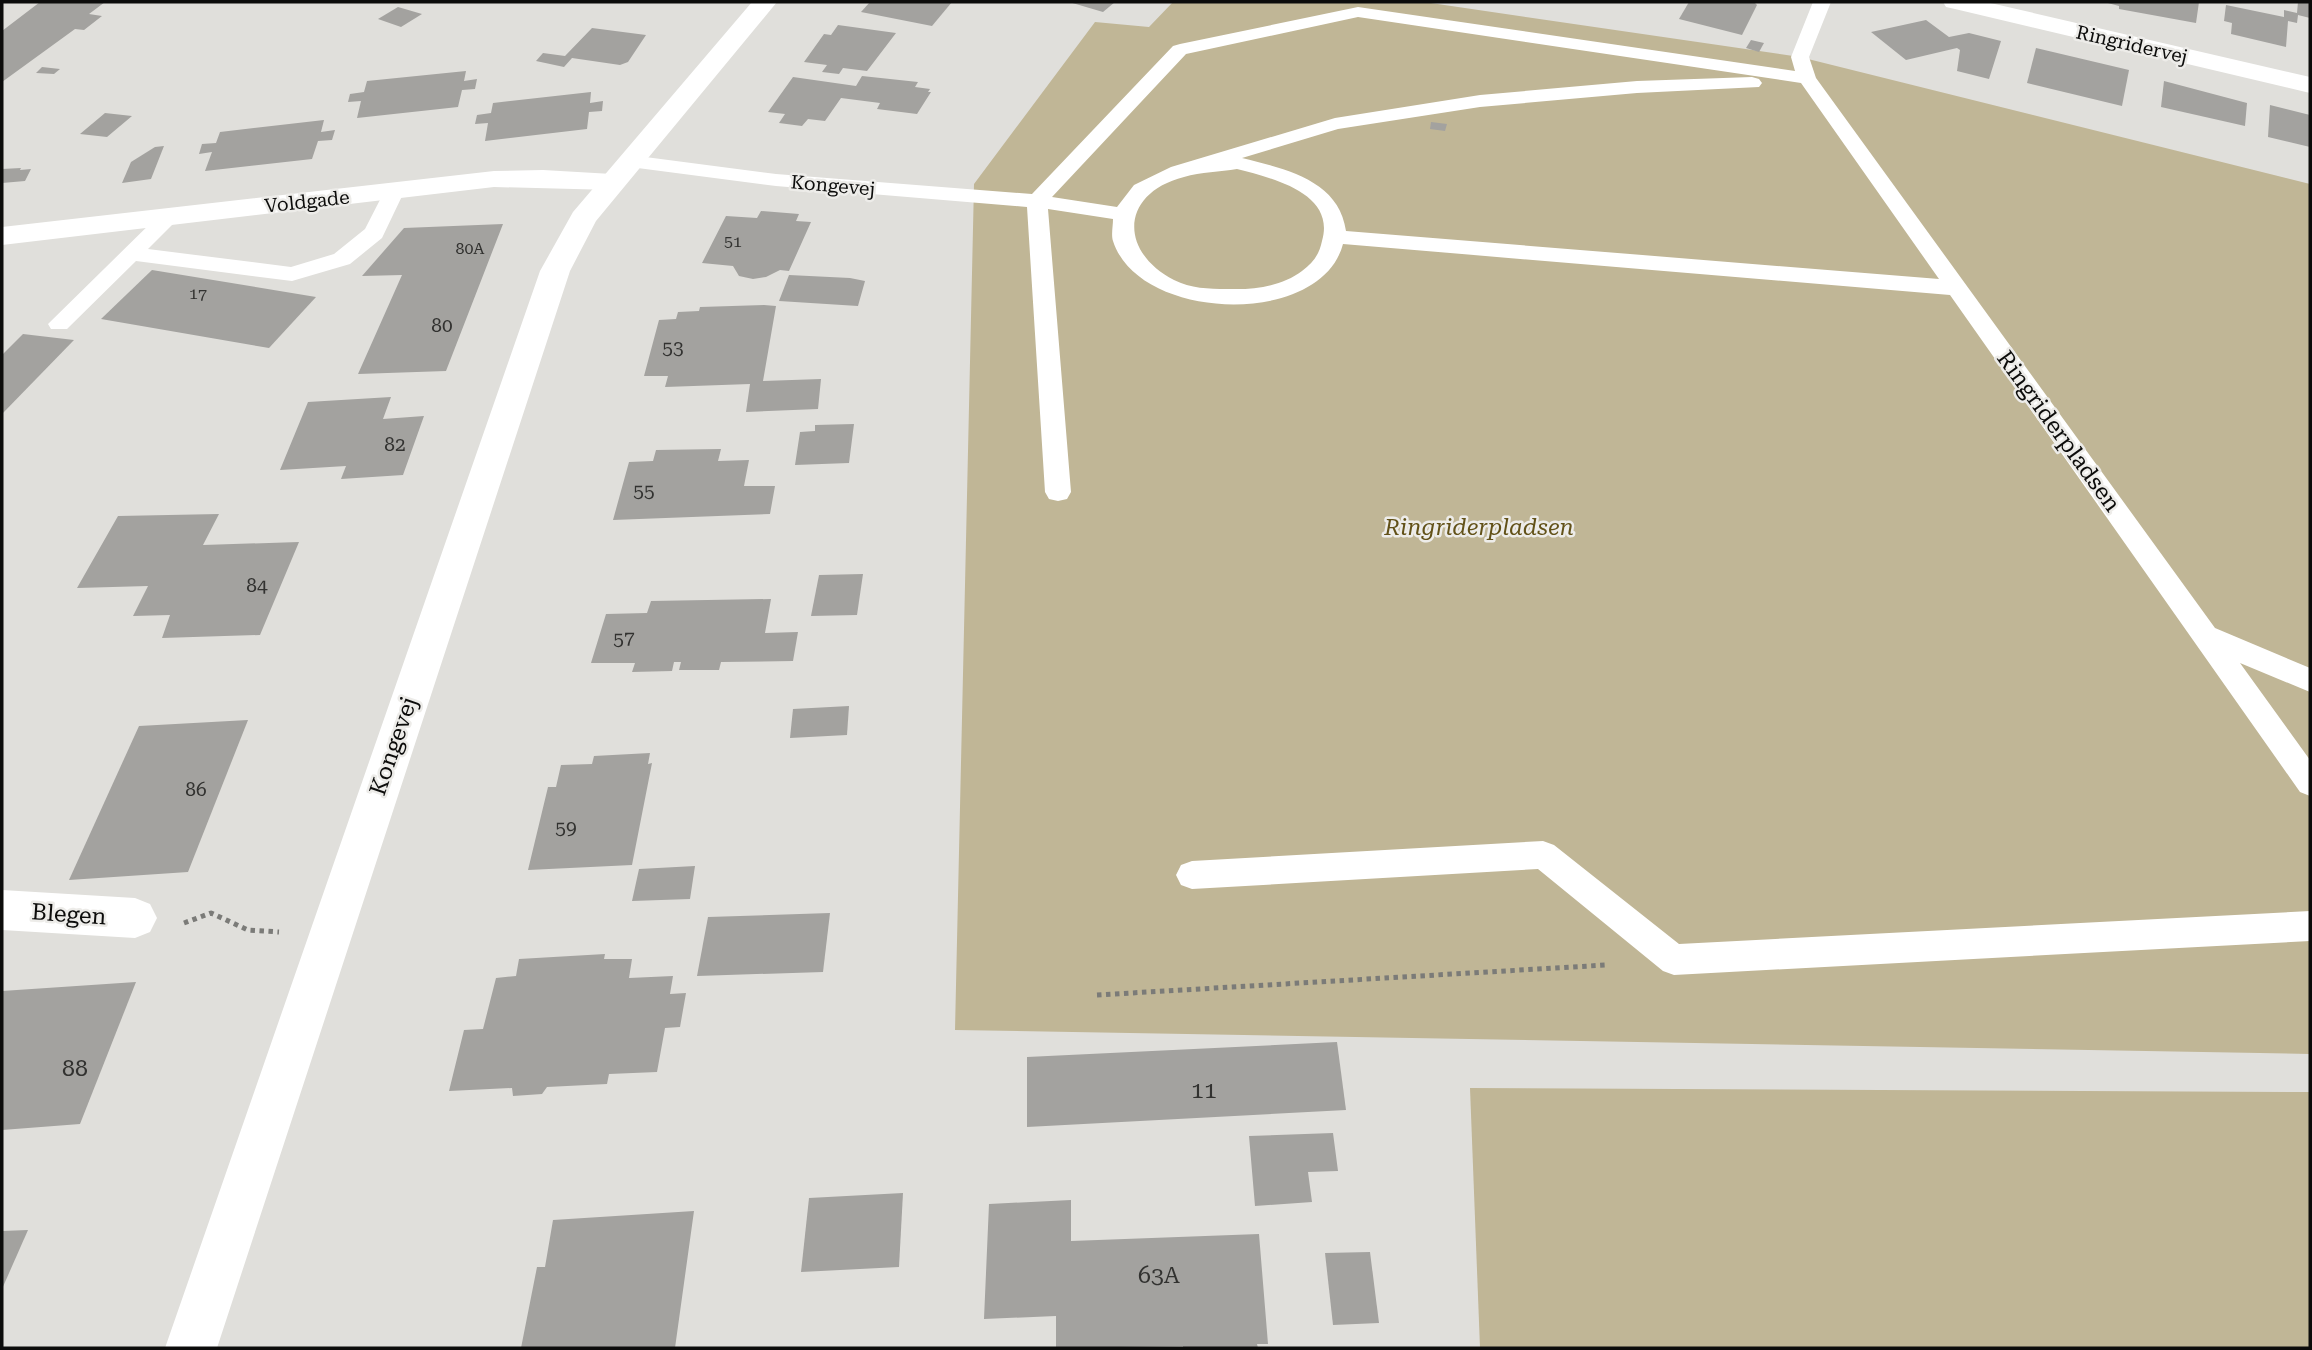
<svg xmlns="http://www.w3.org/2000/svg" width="2312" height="1350" font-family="'Roboto Serif',serif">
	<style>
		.green { fill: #c0b696 }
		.building { fill: #a3a29f }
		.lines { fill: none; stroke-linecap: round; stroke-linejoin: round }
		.path { stroke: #7b7b78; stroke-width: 5; stroke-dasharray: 4.5 4.5; stroke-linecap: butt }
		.lane { fill: #fff; fill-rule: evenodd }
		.street { fill: #fff; fill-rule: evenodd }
		.secondary { fill: #fff; fill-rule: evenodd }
		.labels { text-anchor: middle; stroke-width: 5; stroke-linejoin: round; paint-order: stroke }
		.far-number-label { font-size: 16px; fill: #323230 }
		.far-street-label { font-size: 19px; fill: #0c0c0b; stroke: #edece9 }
		.number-label { font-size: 19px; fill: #323230 }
		.street-label { font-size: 23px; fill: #0c0c0b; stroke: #edece9 }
		.park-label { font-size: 23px; font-style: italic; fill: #625118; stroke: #edece9 }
		.near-number-label { font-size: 23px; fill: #323230 }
	</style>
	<rect width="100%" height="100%" fill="#e0dfdb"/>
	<g class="green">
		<path d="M1173 2H1424L1800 57 2310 184V1054L955 1030 974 184 1095 22 1149 27Z"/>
		<path d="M1470 1088 2310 1092V1348H1480Z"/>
	</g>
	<g class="building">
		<path d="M40 2H105L89 14 102 16 84 30 75 29 2 82V31Z"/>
		<path d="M870 2H952L932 26 861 12Z"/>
		<path d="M1069 2H1115L1103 12Z"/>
		<path d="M1689 2H1754L1757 5 1742 35 1679 19Z"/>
		<path d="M2104 2H2199L2196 23 2119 9V6Z"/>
		<path d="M2298 2H2310V18L2298 15 2297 23 2288 21 2286 47 2231 34 2232 23 2224 21 2226 5 2284 17V10L2297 13Z"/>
		<path d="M398 7 422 14 401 27 378 19Z"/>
		<path d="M1926 20 1949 37 1969 33 2001 41 1989 79 1957 71 1960 50 1957 48 1906 60 1871 32Z"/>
		<path d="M838 25 896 33 867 71 843 68 839 74 822 72 827 65 804 62 824 34 831 35Z"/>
		<path d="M592 28 646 35 628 62 620 65 572 58 564 67 536 61 543 53 565 56Z"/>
		<path d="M1751 40 1764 43 1759 52 1746 48Z"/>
		<path d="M2036 48 2129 70 2122 106 2027 83Z"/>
		<path d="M42 67 60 69 54 74 36 73Z"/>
		<path d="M466 71 464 81 477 79 475 89 462 90 458 107 357 118 361 101 348 102 350 94 364 92 367 81Z"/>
		<path d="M862 76 918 82 915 87 930 89 928 92H931L917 114 877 109 880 103 841 98 825 121 808 119 802 126 779 123 785 114 768 112 793 77 856 86Z"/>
		<path d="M2164 81 2247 103 2245 126 2161 107Z"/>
		<path d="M591 92 590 103 603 101 602 111 589 112 587 129 485 141 488 123 475 124 477 115 491 113 493 103Z"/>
		<path d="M2270 105 2310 115V147L2268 137Z"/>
		<path d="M105 113 132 116 107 137 80 134Z"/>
		<path d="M324 120 321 132 335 130 332 140 318 141 312 159 205 171 212 152 199 154 202 144 216 143 220 132Z"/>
		<path d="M1431 122 1447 124 1445 131 1430 129Z"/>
		<path d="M164 146 151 179 122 183 131 162 155 147Z"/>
		<path d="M21 168 20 170 31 169 25 181 2 183V169Z"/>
		<path d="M761 211 799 214 796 221 811 222 789 271 780 270 766 277 753 279 739 276 733 266 702 263 726 216 757 218Z"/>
		<path d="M503 224 446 371 358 374 402 275 362 276 404 228Z"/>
		<path d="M152 270 316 297 269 348 101 319Z"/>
		<path d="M789 275 850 278 865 281 858 306 779 301Z"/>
		<path d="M764 305 776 306 763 381 821 379 818 409 746 412 750 384 665 387 668 376H644L659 320 676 319 678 312 699 311 700 307Z"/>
		<path d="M23 334 74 340 2 414V355Z"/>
		<path d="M391 397 383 419 424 416 403 475 341 479 346 466 280 470 308 402Z"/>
		<path d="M854 424 849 463 795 465 800 432 815 431V425Z"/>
		<path d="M721 449 718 461 749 460 744 486H775L770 514 613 520 629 462 653 461 656 450Z"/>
		<path d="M219 514 203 545 299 542 260 635 162 638 170 615 133 616 148 586 77 588 118 516Z"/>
		<path d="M863 574 857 615 811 616 819 575Z"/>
		<path d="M771 599 765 633 798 632 793 661 721 662 719 670H679L681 662H674L672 671 632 672 635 663H591L606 614 647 613 651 601Z"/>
		<path d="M849 706 847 735 790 738 793 709Z"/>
		<path d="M248 720 188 872 69 880 139 726Z"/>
		<path d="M650 753 648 764 652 763 632 865 528 870 548 787H556L561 765 592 764 594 756Z"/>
		<path d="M695 866 690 899 632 901 639 869Z"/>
		<path d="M830 913 823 972 697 976 708 917Z"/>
		<path d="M605 954 604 959H632L629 978 673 976 670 994 686 993 680 1027 665 1028 657 1072 609 1074 607 1084 547 1087 542 1094 513 1096 512 1088 449 1091 464 1030 483 1029 496 978 516 976 519 959Z"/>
		<path d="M136 982 80 1124 2 1130V991Z"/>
		<path d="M1337 1042 1346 1110 1027 1127V1057Z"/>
		<path d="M1333 1133 1338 1171 1308 1172 1312 1202 1255 1206 1249 1136Z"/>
		<path d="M903 1193 899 1267 801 1272 809 1198Z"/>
		<path d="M1071 1200V1241L1259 1234 1268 1344H1257L1258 1348H1183V1346L1056 1348V1316L984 1319 989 1204Z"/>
		<path d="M694 1211 675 1348H521L537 1267H545L553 1220Z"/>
		<path d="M28 1230 2 1289V1231Z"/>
		<path d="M1370 1252 1379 1323 1333 1325 1325 1253Z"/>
	</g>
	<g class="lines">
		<g class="path">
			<path d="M184 923 211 913 248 930 279 932"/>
			<path d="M1097 995 1606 965"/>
		</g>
		<g class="lane">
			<path d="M1813 2H1831L1809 57 1816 78 2215 628 2310 668V692L2240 663 2310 760V796L2300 792 1950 295 1343 244C1321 328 1139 322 1113 241 1111 235 1113 226 1113 219L1048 209 1071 492 1067 499 1058 501 1049 499 1045 492 1027 207 776 186 630 167 620 161 630 155 776 174 1032 194 1173 46 1180 44 1358 7 1795 71 1791 57ZM1358 17 1801 83 1939 279 1346 231C1339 180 1285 169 1242 158L1338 129 1480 107 1637 93 1759 87 1762 83 1759 79 1752 77 1637 81 1480 95 1335 118 1171 167 1134 185 1117 207 1052 197 1186 54ZM1237 169C1272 178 1336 193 1322 241 1319 255 1313 263 1302 271 1284 285 1258 289 1237 289 1216 289 1194 290 1174 280 1118 251 1121 193 1184 177 1201 172 1220 172 1237 169Z"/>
			<path d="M394 186 404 192 382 238 350 264 292 281 136 261 67 329H51L48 324 162 212 169 211 180 217 148 249 291 267 334 254 365 229 384 192Z"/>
			<path d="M1543 841 1554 845 1679 944 2310 911V941L1674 975 1663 971 1538 869 1192 889 1181 885 1176 875 1181 865 1192 861Z"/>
		</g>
		<g class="street">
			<path d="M543 170 612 174 622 176 626 182 622 188 612 190 494 187 2 245V227L494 171Z"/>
			<path d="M2 890 135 898 150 904 157 918 150 932 135 938 2 930Z"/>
		</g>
		<g class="secondary">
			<path d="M752 2H777L596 221 570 271 217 1348H165L540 271 573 212Z"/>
			<path d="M1943 2H1986L2310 77V93L1955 9 1946 7Z"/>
		</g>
	</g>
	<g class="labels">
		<g class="far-number-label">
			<text x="733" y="247">51</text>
			<text x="470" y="254">80A</text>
			<text x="198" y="299">17</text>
		</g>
		<g class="far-street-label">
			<text transform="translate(2132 44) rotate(13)" y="7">Ringridervej</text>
			<text transform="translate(833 185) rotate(5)" y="7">Kongevej</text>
			<text transform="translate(307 201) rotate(-6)" y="7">Voldgade</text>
		</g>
		<g class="number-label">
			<text x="442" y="332">80</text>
			<text x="673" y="354">53</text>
			<text x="395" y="451">82</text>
			<text x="644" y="497">55</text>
			<text x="257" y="592">84</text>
			<text x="624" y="645">57</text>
			<text x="196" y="796">86</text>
			<text x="566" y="834">59</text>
		</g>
		<g class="street-label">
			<text transform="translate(2059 431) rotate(54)" y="8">Ringriderpladsen</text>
			<text transform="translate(393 746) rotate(-71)" y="8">Kongevej</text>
			<text transform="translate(69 914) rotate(4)" y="8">Blegen</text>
		</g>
		<g class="park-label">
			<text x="1479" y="535">Ringriderpladsen</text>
		</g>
		<g class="near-number-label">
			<text x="75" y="1076">88</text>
			<text x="1204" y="1098">11</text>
			<text x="1159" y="1283">63A</text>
		</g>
	</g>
	<rect width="2312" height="1350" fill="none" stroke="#0c0c0b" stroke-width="7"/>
</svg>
